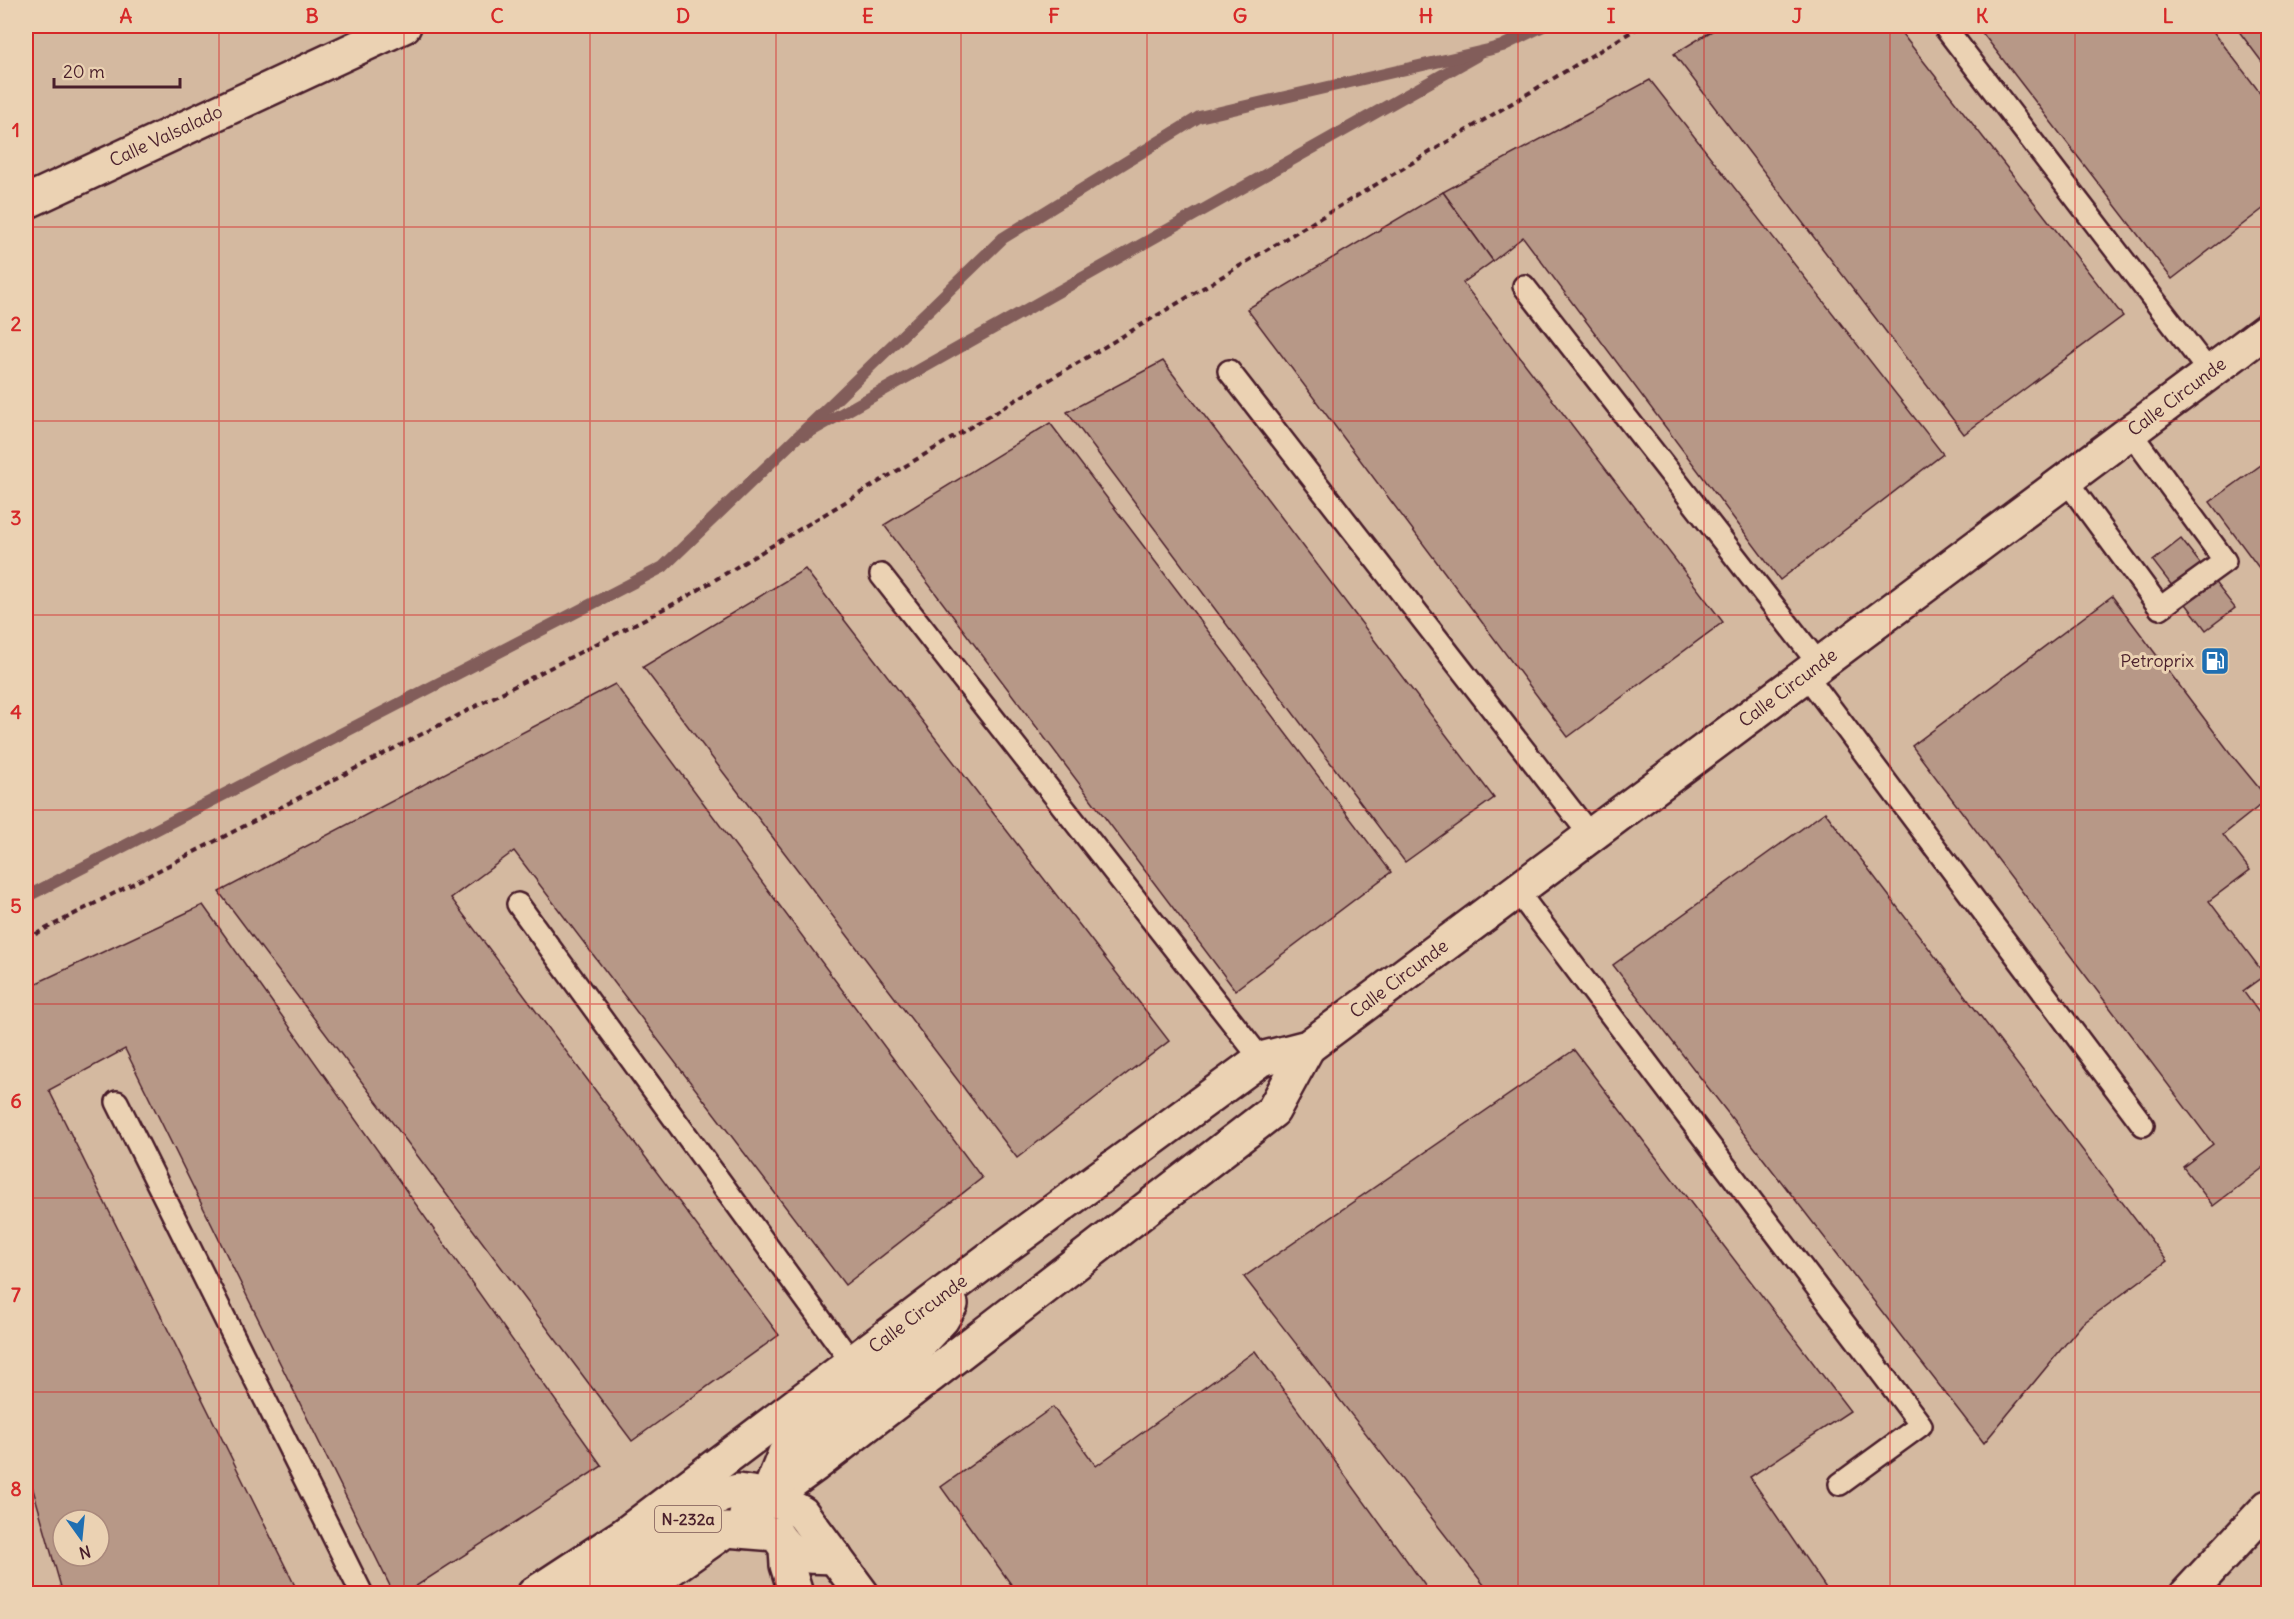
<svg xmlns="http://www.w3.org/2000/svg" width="2294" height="1619" font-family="Delius,sans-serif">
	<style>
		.built { fill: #d4b9a0; fill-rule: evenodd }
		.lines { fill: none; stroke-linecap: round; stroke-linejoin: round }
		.stream { stroke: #825d5a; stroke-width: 12 }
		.building { fill: #b79887; stroke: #4a1f2b; stroke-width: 1.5; fill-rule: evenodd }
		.lane-casing { stroke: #4a1f2b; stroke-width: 26 }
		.street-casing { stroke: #4a1f2b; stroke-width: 38 }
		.secondary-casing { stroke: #4a1f2b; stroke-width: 38 }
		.primary-casing { stroke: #4a1f2b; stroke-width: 38 }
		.path { stroke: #4a1f2b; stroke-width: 4; stroke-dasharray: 6 4.5; stroke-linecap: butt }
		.lane { stroke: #ebd2b3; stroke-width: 21 }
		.street { stroke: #ebd2b3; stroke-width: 33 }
		.secondary { stroke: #ebd2b3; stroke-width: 33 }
		.primary { stroke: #ebd2b3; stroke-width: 33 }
		.grid { fill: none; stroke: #d62828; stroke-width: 1.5; stroke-opacity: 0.55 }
		.labels { text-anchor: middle; stroke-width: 6; stroke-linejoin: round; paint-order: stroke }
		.shield { fill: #ebd2b3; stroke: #7a5554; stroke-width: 1.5 }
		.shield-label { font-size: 16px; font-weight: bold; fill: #4a1f2b }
		.street-label { font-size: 18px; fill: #4a1f2b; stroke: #ebd2b3 }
		.poi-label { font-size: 18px; fill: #4a1f2b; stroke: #ebd2b3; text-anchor: end }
		.neatline { fill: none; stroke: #d62828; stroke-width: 2 }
		.grid-label { font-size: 20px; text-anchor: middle; font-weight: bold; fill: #d62828 }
	</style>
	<rect width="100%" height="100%" fill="#e1c7ab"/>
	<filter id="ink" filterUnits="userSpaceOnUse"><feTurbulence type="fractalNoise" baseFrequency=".0167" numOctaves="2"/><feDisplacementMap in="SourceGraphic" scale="12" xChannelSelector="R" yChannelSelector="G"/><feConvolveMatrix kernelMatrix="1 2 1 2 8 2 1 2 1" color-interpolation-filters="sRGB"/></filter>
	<g filter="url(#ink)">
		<path class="built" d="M26 26H2268V1593L26 1594ZM63 1520H99V1556H63Z"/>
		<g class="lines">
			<g class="stream">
				<path d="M804 435 1476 56"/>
				<path d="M26 897 663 567 1003 238 1199 117 1488 50 1502 46 1543 26"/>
			</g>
		</g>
		<g class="building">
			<path d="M1720 26H1896L2123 316 1964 434 1674 54Z"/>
			<path d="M1977 26H2209L2268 103V205L2172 279Z"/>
			<path d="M2235 26H2268V70Z"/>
			<path d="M1650 80 1943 454 1780 580 1523 237 1493 261 1443 192Z"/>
			<path d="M1443 192 1493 261 1463 283 1723 622 1568 737 1247 309Z"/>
			<path d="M1163 361 1494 798 1405 862 1067 412Z"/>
			<path d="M1050 423 1391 872 1235 990 884 525Z"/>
			<path d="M2268 460V580L2210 502Z"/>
			<path d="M2181 539 2235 608 2206 630 2153 561Z"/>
			<path d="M805 569 1169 1041 1017 1158 643 667Z"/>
			<path d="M2112 596 2231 754 2268 799 2223 835 2250 870 2209 901 2265 975 2243 991 2268 1025V1164L2213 1206 2183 1167 2213 1144 1912 746Z"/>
			<path d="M615 684 982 1178 845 1285 514 851 451 898 779 1335 632 1441 219 892Z"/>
			<path d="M1825 812 2167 1261 2082 1324 1984 1443 1613 965Z"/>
			<path d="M203 905 602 1466 404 1594H394L125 1049 49 1090 299 1594H63L26 1465V988ZM63 1520H99V1556H63Z"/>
			<path d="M1574 1050 1850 1411 1750 1477 1830 1594H1491L1244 1277Z"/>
			<path d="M1255 1351 1431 1594H1018L941 1487 1053 1407 1096 1466Z"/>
		</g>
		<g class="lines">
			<g class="lane-casing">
				<g id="lane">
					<path d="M1944 26 2210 373"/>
					<path d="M1524 286 1819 664"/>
					<path d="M1229 371 1591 836"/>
					<path d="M2066 480 2160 608 2225 561 2130 432"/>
					<path d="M881 575 1261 1059"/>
					<path d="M1806 675 2143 1125"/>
					<path d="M1517 891 1921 1425 1840 1484"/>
					<path d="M518 904 853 1364"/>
					<path d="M117 1102 362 1594"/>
				</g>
			</g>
			<g class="street-casing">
				<g id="street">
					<path d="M26 202 404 26"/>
					<path d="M786 1549 787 1565 796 1594"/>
					<path d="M2187 1594 2268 1507"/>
				</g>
			</g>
			<g class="secondary-casing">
				<g id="secondary">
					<path d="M771 1501 773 1483 785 1453 916 1347 942 1319 951 1304"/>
					<path d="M746 1515 815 1465 1273 1111 1308 1047"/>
					<path d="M534 1594 624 1535 1005 1247 1261 1059 1308 1047 2268 329"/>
				</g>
			</g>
			<g class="primary-casing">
				<g id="primary">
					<path d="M586 1594 720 1496 738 1491 771 1496 802 1513 862 1594"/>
					<path d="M635 1594 726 1530 776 1534C794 1561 804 1555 835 1557"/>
				</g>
			</g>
			<path class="path" d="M26 939 683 599 1641 26"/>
			<use href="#lane" class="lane"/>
			<use href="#street" class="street"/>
			<use href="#secondary" class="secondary"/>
			<use href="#primary" class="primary"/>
		</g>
	</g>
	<path class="grid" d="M219 26V1594M404 26V1594M590 26V1594M776 26V1594M961 26V1594M1147 26V1594M1333 26V1594M1518 26V1594M1704 26V1594M1890 26V1594M2075 26V1594M26 227H2268M26 421H2268M26 615H2268M26 810H2268M26 1004H2268M26 1198H2268M26 1392H2268"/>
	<defs>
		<g id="fuel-square" transform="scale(1.5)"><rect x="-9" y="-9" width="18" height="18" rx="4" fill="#1f6fb2" stroke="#ebd2b3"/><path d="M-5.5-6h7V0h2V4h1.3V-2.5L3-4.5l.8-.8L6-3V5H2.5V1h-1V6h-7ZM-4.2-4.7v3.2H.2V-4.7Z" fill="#fff"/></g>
	</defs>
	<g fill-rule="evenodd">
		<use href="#fuel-square" x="2215" y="661"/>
	</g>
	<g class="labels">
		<rect class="shield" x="655" y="1506" width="66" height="26" rx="4.5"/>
		<g class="shield-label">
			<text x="688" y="1525">N-232a</text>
		</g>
		<g class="street-label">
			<text transform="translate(166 136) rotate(-25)" y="6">Calle Valsalado</text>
			<text transform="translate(2177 397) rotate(-37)" y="6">Calle Circunde</text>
			<text transform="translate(1788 688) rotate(-37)" y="6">Calle Circunde</text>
			<text transform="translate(1399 979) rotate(-37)" y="6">Calle Circunde</text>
			<text transform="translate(918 1314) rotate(-37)" y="6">Calle Circunde</text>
		</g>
		<g class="poi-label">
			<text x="2194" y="667">Petroprix</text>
		</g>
	</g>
	<rect width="2294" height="1619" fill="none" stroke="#ebd2b3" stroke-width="66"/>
	<g transform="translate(81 1538) rotate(165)"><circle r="28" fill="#ebd2b3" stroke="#ab8a7d" stroke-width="1.5"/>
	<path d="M0-4.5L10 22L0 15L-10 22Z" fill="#1f6fb2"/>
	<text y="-9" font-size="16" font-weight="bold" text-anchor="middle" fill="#4a1f2b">N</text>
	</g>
	<path d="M54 78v9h126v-9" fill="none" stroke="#4a1f2b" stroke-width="3"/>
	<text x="63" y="78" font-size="18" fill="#4a1f2b" stroke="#ebd2b3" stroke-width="4.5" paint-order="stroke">20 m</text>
	<rect x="33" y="33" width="2228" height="1553" class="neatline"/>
	<g class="grid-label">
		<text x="126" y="23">A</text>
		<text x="312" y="23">B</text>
		<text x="497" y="23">C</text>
		<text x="683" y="23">D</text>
		<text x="868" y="23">E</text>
		<text x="1054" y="23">F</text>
		<text x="1240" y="23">G</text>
		<text x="1426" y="23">H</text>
		<text x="1611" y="23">I</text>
		<text x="1797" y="23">J</text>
		<text x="1982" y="23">K</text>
		<text x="2168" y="23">L</text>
		<text x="16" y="137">1</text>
		<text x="16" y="331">2</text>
		<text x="16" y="525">3</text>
		<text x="16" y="719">4</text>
		<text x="16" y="913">5</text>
		<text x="16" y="1108">6</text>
		<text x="16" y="1302">7</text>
		<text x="16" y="1496">8</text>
	</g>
</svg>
